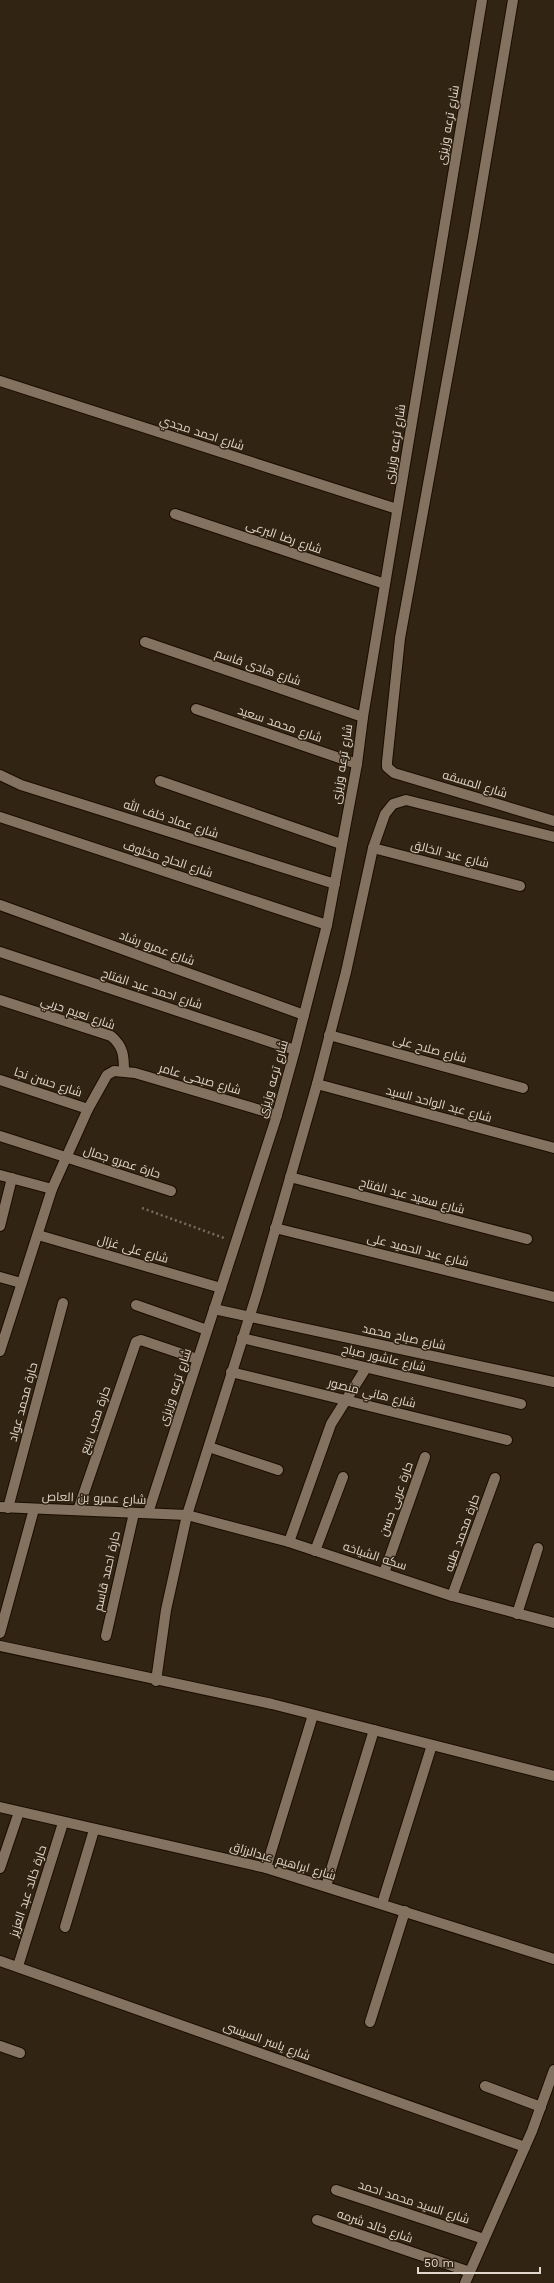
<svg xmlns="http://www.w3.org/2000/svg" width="554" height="2283" font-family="'Work Sans',Cairo,sans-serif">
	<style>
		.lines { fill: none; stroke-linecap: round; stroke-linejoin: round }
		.minor-casing { stroke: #1a0d01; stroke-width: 12 }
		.path { stroke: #786c5e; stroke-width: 2.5; stroke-dasharray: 2 3; stroke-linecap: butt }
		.minor { stroke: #847260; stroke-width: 10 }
		.labels { text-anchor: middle; stroke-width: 3; stroke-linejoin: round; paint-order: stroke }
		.street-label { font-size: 12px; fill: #e1d7cc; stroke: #322413 }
	</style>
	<rect width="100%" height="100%" fill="#322413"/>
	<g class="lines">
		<g class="minor-casing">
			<g id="minor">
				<path d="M513 0 473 237 400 638 387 762V767L394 773 554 821"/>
				<path d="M0 381 397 509"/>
				<path d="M175 514 385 584"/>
				<path d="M145 642 363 717"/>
				<path d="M196 709 357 764"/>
				<path d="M0 775 21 785 335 884"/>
				<path d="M160 781 341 844"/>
				<path d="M0 817 327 925"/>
				<path d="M373 848 520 886"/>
				<path d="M0 905 304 1015"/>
				<path d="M0 952 295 1050"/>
				<path d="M0 1000 111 1036C123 1046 124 1055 124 1071"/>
				<path d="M329 1035 523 1088"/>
				<path d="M0 1080 88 1109"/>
				<path d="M317 1084 554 1148"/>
				<path d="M0 1136 171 1191"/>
				<path d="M0 1175 52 1189"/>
				<path d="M290 1177 527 1239"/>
				<path d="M0 1226 12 1178"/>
				<path d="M275 1228 554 1297"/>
				<path d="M38 1235 221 1288"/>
				<path d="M0 1277 21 1283"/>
				<path d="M136 1305 207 1330"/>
				<path d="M214 1309 554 1382"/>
				<path d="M242 1338 521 1404"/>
				<path d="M0 1351 52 1189 88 1109 107 1075 114 1071 135 1073 277 1115"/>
				<path d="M231 1372 507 1440"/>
				<path d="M209 1447 278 1470"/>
				<path d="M0 1507 187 1515 289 1542 452 1596 554 1623"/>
				<path d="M8 1508 63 1303"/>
				<path d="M78 1510 136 1342 141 1340 197 1359"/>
				<path d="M148 1513 277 1115 295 1050 327 925 357 764 363 717 482 0"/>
				<path d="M289 1542 331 1424 366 1368"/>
				<path d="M315 1551 343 1477"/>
				<path d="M384 1573 425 1457"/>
				<path d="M452 1596 495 1478"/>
				<path d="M517 1614 538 1548"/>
				<path d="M0 1633 34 1509"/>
				<path d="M106 1636 134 1513"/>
				<path d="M0 1646 272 1704 554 1776"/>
				<path d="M156 1681 166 1610 187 1515 257 1293 317 1084 346 972 373 848 385 814 393 804 406 800 554 837"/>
				<path d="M0 1807 266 1868 554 1959"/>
				<path d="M0 1868 19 1812"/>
				<path d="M266 1868 313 1715"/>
				<path d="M326 1886 374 1730"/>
				<path d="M382 1904 432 1745"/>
				<path d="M65 1927 94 1830"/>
				<path d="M0 1961 525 2147"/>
				<path d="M18 1966 63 1823"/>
				<path d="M370 2022 405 1911"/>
				<path d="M0 2046 20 2053"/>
				<path d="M485 2086 541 2107"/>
				<path d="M336 2190 484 2239"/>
				<path d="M317 2220 470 2272"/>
				<path d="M465 2283 532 2131 554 2070"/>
			</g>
		</g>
		<path class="path" d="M142 1208 224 1238"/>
		<use href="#minor" class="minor"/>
	</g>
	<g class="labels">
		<g class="street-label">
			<text transform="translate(448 125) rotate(-80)" y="4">شارع ترعه وزيزى</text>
			<text transform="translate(202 433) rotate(18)" y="4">شارع احمد مجدي</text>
			<text transform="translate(395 444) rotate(-81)" y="4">شارع ترعه وزيزى</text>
			<text transform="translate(284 537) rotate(19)" y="4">شارع رضا البرعى</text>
			<text transform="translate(258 667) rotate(19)" y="4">شارع هادى قاسم</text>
			<text transform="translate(280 724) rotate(19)" y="4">شارع محمد سعيد</text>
			<text transform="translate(342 764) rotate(-81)" y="4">شارع ترعه وزيزى</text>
			<text transform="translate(475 784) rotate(17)" y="4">شارع المسقه</text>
			<text transform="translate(171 819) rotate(18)" y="4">شارع عماد خلف الله</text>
			<text transform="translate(450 854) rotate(14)" y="4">شارع عبد الخالق</text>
			<text transform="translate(168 859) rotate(18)" y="4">شارع الحاج مخلوف</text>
			<text transform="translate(157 948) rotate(20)" y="4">شارع عمرو رشاد</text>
			<text transform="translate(152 989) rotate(18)" y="4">شارع احمد عبد الفتاح</text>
			<text transform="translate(78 1013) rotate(19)" y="4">شارع نعيم حربي</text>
			<text transform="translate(430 1049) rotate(15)" y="4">شارع صلاح على</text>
			<text transform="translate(200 1079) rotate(16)" y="4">شارع صبحى عامر</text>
			<text transform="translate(273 1079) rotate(-74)" y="4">شارع ترعه وزيزى</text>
			<text transform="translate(48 1082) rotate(18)" y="4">شارع حسن نجا</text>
			<text transform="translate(439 1104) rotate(15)" y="4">شارع عبد الواحد السيد</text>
			<text transform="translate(122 1162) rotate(18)" y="4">حارة عمرو جمال</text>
			<text transform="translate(412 1196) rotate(15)" y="4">شارع سعيد عبد الفتاح</text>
			<text transform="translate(133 1249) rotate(16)" y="4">شارع على غزال</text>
			<text transform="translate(418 1250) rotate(14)" y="4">شارع عبد الحميد على</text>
			<text transform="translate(404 1337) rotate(12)" y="4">شارع صباح محمد</text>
			<text transform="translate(384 1358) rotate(13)" y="4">شارع عاشور صباح</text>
			<text transform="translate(175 1387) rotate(-72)" y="4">شارع ترعه وزيزى</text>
			<text transform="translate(372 1393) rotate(14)" y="4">شارع هاني منصور</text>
			<text transform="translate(23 1402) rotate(-75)" y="4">حارة محمد عواد</text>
			<text transform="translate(95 1420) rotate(-71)" y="4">حارة محب ربيع</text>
			<text transform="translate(94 1498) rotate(2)" y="4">شارع عمرو بن العاص</text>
			<text transform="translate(396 1499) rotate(-70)" y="4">حارة عربى حسن</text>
			<text transform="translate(462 1533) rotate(-70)" y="4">حارة محمد طلبه</text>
			<text transform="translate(375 1556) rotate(18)" y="4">سكه الشياخه</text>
			<text transform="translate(107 1571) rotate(-77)" y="4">حارة احمد قاسم</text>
			<text transform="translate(283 1861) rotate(16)" y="4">شارع ابراهيم عبدالرزاق</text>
			<text transform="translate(28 1891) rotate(-72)" y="4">حارة خالد عبد العزيز</text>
			<text transform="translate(267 2041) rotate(20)" y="4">شارع ياسر السيسى</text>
			<text transform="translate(414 2202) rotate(18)" y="4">شارع السيد محمد احمد</text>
			<text transform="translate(375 2226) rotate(19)" y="4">شارع خالد شرمه</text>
		</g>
	</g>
	<path d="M418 2267v6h122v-6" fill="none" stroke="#e1d7cc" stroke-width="2"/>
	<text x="424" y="2267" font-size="12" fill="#e1d7cc" stroke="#322413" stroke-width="3" paint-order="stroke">50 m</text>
</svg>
